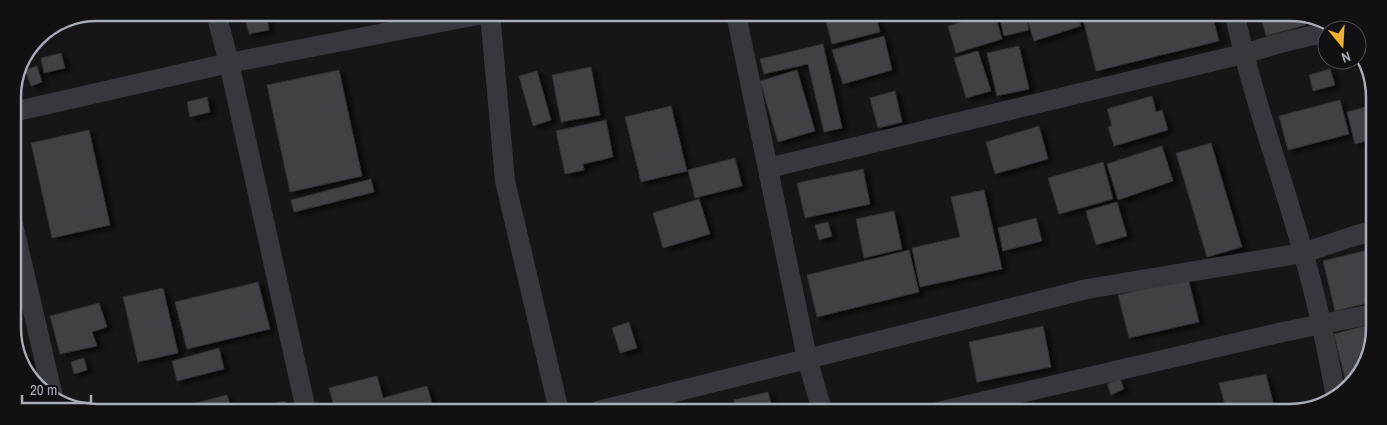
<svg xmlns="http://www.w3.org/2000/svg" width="1387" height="425" font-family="'Archivo Narrow',sans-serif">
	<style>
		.building { fill: #404145; stroke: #303034; filter: url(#shadow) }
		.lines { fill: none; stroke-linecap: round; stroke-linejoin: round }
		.minor { stroke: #37383d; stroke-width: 20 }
		.rim { fill: none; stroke: #a8adb8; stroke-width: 2.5 }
	</style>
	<defs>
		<filter id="shadow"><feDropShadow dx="5.5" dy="3" stdDeviation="2.5" flood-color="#0009"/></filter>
	</defs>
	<rect width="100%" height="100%" fill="#161618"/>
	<g class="building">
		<path d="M824 14H875L880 32 832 44Z"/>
		<path d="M266 15 269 30 249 34 245 19Z"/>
		<path d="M985 15H995L1002 39 956 53 948 26Z"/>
		<path d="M999 15H1025L1029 30 1004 36Z"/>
		<path d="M1026 15H1077L1081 26 1034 41Z"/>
		<path d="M1082 15H1212L1219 41 1096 71Z"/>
		<path d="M1260 15H1303L1306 25 1266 36Z"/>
		<path d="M1311 15 1322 22 1313 24Z"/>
		<path d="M884 36 892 70 843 84 832 50Z"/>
		<path d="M823 44 842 128 824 132 808 64 764 74 760 59Z"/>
		<path d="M1019 46 1029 89 997 96 987 53Z"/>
		<path d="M978 51 991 91 966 98 954 58Z"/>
		<path d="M61 53 65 68 44 73 41 58Z"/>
		<path d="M37 66 42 82 31 86 25 70Z"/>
		<path d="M591 67 600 115 561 122 552 75Z"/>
		<path d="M1330 69 1335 85 1313 91 1309 75Z"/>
		<path d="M339 70 362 176 290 192 267 85Z"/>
		<path d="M797 70 815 131 778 142 760 81Z"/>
		<path d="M537 71 551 120 533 126 519 76Z"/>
		<path d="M895 91 902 122 878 128 870 98Z"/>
		<path d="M1152 96 1156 112 1162 110 1168 130 1114 146 1108 127 1112 126 1107 109Z"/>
		<path d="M207 97 210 112 190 117 187 102Z"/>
		<path d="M1340 100 1349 134 1288 150 1279 116Z"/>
		<path d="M1373 105V139L1355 144 1347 112Z"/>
		<path d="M671 106 687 171 641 182 625 117Z"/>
		<path d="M606 120 613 157 583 164 584 170 565 174 556 131Z"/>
		<path d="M1039 126 1048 159 995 174 986 142Z"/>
		<path d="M89 130 110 225 52 238 31 143Z"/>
		<path d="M1211 143 1242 247 1207 257 1176 153Z"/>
		<path d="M1162 146 1173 181 1118 200 1107 164Z"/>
		<path d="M735 158 742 186 695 198 688 170Z"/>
		<path d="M1103 162 1113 199 1059 214 1048 178Z"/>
		<path d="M863 169 870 204 805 218 797 183Z"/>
		<path d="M371 179 374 192 294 212 291 200Z"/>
		<path d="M984 190 1002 269 920 287 912 248 960 237 951 197Z"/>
		<path d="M699 199 710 234 663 248 653 213Z"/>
		<path d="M1117 202 1127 236 1096 245 1086 211Z"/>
		<path d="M894 211 902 249 864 258 856 219Z"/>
		<path d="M1036 218 1042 241 1003 251 998 228Z"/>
		<path d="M828 222 832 236 819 240 815 225Z"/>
		<path d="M1372 249V302L1335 311 1323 261Z"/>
		<path d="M909 250 919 292 817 317 807 275Z"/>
		<path d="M1188 278 1199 322 1129 338 1118 295Z"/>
		<path d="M258 282 270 329 187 349 175 302Z"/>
		<path d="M163 288 178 353 138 362 123 297Z"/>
		<path d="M99 303 107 327 92 332 97 346 60 354 50 316Z"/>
		<path d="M629 322 637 348 620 353 612 328Z"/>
		<path d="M1372 324V349L1347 387 1334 334Z"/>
		<path d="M1043 326 1051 367 977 382 969 342Z"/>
		<path d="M219 348 224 369 177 381 172 361Z"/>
		<path d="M26 354 32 377 20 355Z"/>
		<path d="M84 358 87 370 74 374 71 362Z"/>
		<path d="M1266 374 1275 411 1227 412 1219 383Z"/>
		<path d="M377 376 383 398 427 386 434 410H335L329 388Z"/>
		<path d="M1120 379 1124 389 1111 395 1107 384Z"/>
		<path d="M768 392 773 411H736L734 400Z"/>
		<path d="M227 395 231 408 225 410H186L185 406Z"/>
		<path d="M285 401 288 410H252Z"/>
	</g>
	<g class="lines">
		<g class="minor">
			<path d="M216 13 229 63 306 410"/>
			<path d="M490 13 505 181 559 411"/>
			<path d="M736 14 807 358 822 411"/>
			<path d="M1235 15C1252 96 1281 173 1303 252 1317 300 1327 348 1336 397"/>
			<path d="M13 112 229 63 488 13"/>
			<path d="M768 168 1243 54 1284 42 1327 32"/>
			<path d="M13 224 53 397"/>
			<path d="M598 411 1087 289 1303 253 1354 236 1372 231"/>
			<path d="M938 412 1283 332 1372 314"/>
		</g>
	</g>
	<path d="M0 0H1387V425H0ZM97 21H1290A76 76 0 0 1 1366 97V328A76 76 0 0 1 1290 404H97A76 76 0 0 1 21 328V97A76 76 0 0 1 97 21Z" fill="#111113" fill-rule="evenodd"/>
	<path class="rim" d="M97 21H1290A76 76 0 0 1 1366 97V328A76 76 0 0 1 1290 404H97A76 76 0 0 1 21 328V97A76 76 0 0 1 97 21Z"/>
	<g transform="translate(1342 45) rotate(162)"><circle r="24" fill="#111113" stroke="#4d4f55"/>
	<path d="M0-4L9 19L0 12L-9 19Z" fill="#f2b134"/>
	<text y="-8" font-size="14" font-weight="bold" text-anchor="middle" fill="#a8adb8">N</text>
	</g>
	<path d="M22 395v8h69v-8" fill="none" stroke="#a8adb8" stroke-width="2.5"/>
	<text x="30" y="395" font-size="15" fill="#a8adb8" stroke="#111113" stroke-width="4" paint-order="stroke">20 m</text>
</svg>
